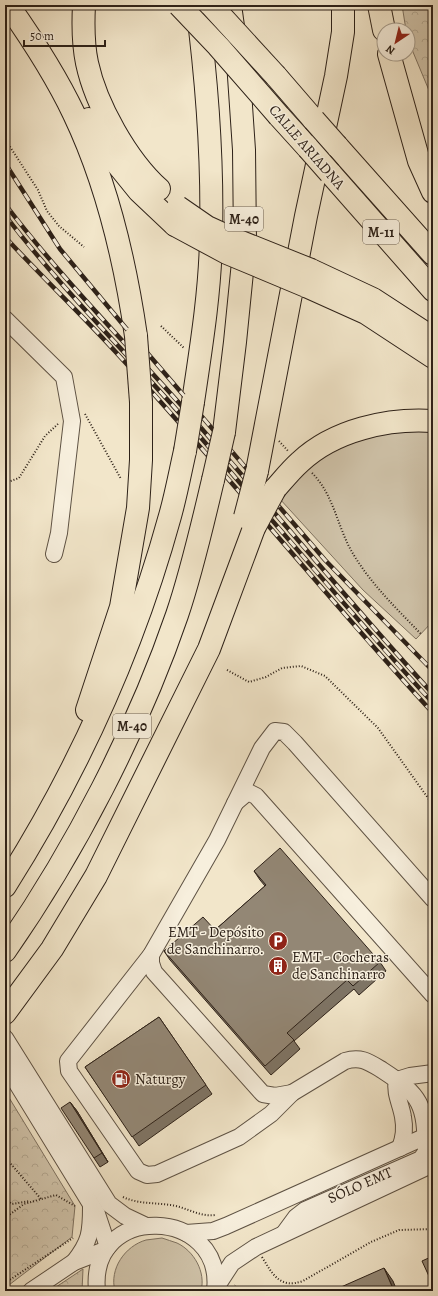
<svg xmlns="http://www.w3.org/2000/svg" width="438" height="1296" font-family="Alegreya,serif">
	<style>
		.green { fill: #d1c5ac; stroke: #7f7362 }
		.forest { fill: url(#forest-crowns); stroke: #7f7362 }
		.lines { fill: none; stroke-linecap: round; stroke-linejoin: round }
		.minor-casing { stroke: #5e5244; stroke-width: 18 }
		.highway-casing { stroke: #2d2118; stroke-width: 24 }
		.path { stroke: #2d2118; stroke-width: 2; stroke-dasharray: 1 2; stroke-linecap: butt }
		.minor { stroke: #f7efdd; stroke-width: 16 }
		.highway { stroke: #f2e6ca; stroke-width: 22 }
		.rail-casing { stroke: #2d2118; stroke-width: 4.5 }
		.rail { stroke: #f7efdd; stroke-width: 3; stroke-dasharray: 9; stroke-linecap: butt }
		.highway-bridge-casing { stroke: #2d2118; stroke-width: 24; stroke-linecap: butt }
		.highway-bridge { stroke: #f2e6ca; stroke-width: 22 }
		.wall { fill: #7e7465; stroke: #2d2118 }
		.shaded-wall { fill: #675e52; stroke: #2d2118 }
		.building { fill: #938775; stroke: #2d2118 }
		.labels { text-anchor: middle; stroke-width: 3; stroke-linejoin: round; paint-order: stroke }
		.shield { fill: #f7efdd; stroke: #6a5f53; stroke-width: 1 }
		.shield-label { font-size: 14px; font-weight: bold; fill: #2d2118 }
		.street-label { font-size: 15px; fill: #2d2118; stroke: #f7efdd }
		.poi-label { font-size: 15px; fill: #2d2118; stroke: #f7efdd; text-anchor: start }
	</style>
	<defs>
		<pattern id="forest-crowns" width="20" height="18" patternUnits="userSpaceOnUse"><rect width="20" height="18" fill="#d1c5ac"/><path d="M2 6a3 3 0 1 1 6 0M12 15a3 3 0 1 1 6 0" fill="none" stroke="#b4a993"/></pattern>
	</defs>
	<rect width="100%" height="100%" fill="#f2e6ca"/>
	<filter id="stains"><feTurbulence type="fractalNoise" baseFrequency=".005" numOctaves="4"/><feColorMatrix values="0 0 0 0 .2 0 0 0 0 .09 0 0 0 0 .02 0 0 0 .5 -.17"/></filter>
	<radialGradient id="worn" r=".72"><stop offset=".6" stop-color="#630" stop-opacity="0"/><stop offset="1" stop-color="#630" stop-opacity=".3"/></radialGradient>
	<g class="green">
		<path d="M433 430V621L416 639 363 590 279 498 301 473 340 446 376 434Z"/>
		<path d="M162 1238C167 1240 172 1241 177 1243 194 1251 206 1272 201 1291H115C109 1269 125 1246 146 1240 151 1239 157 1239 162 1238Z"/>
	</g>
	<g class="forest">
		<path d="M402 5H433V100L408 40V30H406Z"/>
		<path d="M5 1091 75 1206 72 1237 5 1288Z"/>
		<path d="M83 1269 82 1291H50Z"/>
	</g>
	<g class="lines">
		<g class="minor-casing">
			<g id="minor">
				<path d="M5 319 64 377 72 421 59 533 54 554"/>
				<path d="M235 803 248 792 256 796 433 995"/>
				<path d="M151 955V963L154 972 263 1094 275 1096 292 1093"/>
				<path d="M5 1038 109 1204 125 1216 144 1225"/>
				<path d="M5 1064 97 1214 108 1247"/>
				<path d="M397 1080C394 1093 401 1104 403 1117 405 1127 404 1138 400 1148"/>
				<path d="M397 1080 410 1076 433 1073"/>
				<path d="M285 1232 296 1217 305 1210 421 1159 426 1152C425 1104 422 1096 382 1070 369 1062 361 1056 345 1061L292 1093 271 1114 239 1137 157 1174 147 1175 138 1171 69 1071 68 1061 151 955 217 840 262 748 275 731 284 732 295 743 433 899"/>
				<path d="M186 1233 213 1231 226 1226 433 1133"/>
				<path d="M74 1262C90 1242 91 1232 91 1207"/>
				<path d="M215 1289 232 1263 256 1247 433 1164"/>
				<path d="M31 1291 74 1262 105 1250"/>
				<path d="M97 1291C88 1201 225 1207 215 1291"/>
			</g>
		</g>
		<g class="highway-casing">
			<g id="highway">
				<path d="M8 5C32 39 56 76 74 114 107 183 125 260 136 336"/>
				<path d="M84 5C83 24 83 44 87 63 96 105 127 160 159 189"/>
				<path d="M379 5 384 30"/>
				<path d="M389 54 419 161 433 192"/>
				<path d="M276 76 314 120"/>
				<path d="M279 116 308 148"/>
				<path d="M89 119 109 154 139 191 175 225"/>
				<path d="M337 146 433 254"/>
				<path d="M330 173 433 290"/>
				<path d="M311 270 373 299 433 338"/>
				<path d="M306 286 366 313 433 357"/>
				<path d="M193 402C201 348 210 293 211 239 213 160 207 82 197 5"/>
				<path d="M224 432 235 342 245 242 244 150 238 62 230 5"/>
				<path d="M257 471 306 216 336 76 343 32V5"/>
				<path d="M275 489C283 480 291 470 300 462 334 430 388 418 433 421"/>
				<path d="M87 710 121 607 138 508 141 460V402"/>
				<path d="M5 886C78 771 134 647 170 516 176 495 180 473 185 451"/>
				<path d="M5 951C74 852 138 729 177 615 192 571 202 526 213 480"/>
				<path d="M5 1013 52 949 96 876 209 649 254 528"/>
			</g>
		</g>
		<g class="path">
			<path d="M5 139 38 190 47 211 59 226 84 247"/>
			<path d="M161 326 184 348"/>
			<path d="M85 414 121 479"/>
			<path d="M279 441 288 451"/>
			<path d="M312 473C334 495 337 526 352 552 370 583 396 608 421 634"/>
			<path d="M5 483 19 478 45 436 59 423"/>
			<path d="M227 670 249 682 266 677 282 668 301 666 325 676 378 728 433 805"/>
			<path d="M5 1157 41 1199"/>
			<path d="M123 1197C140 1205 158 1202 176 1206 189 1209 201 1217 215 1215"/>
			<path d="M5 1199 12 1204 30 1201"/>
			<path d="M5 1218 24 1204 56 1195 75 1206"/>
			<path d="M262 1257C273 1275 280 1289 303 1281L371 1242 399 1230 433 1229"/>
			<path d="M5 1283 73 1238"/>
			<path d="M233 1291 235 1285"/>
		</g>
		<use href="#minor" class="minor"/>
		<use href="#highway" class="highway"/>
		<g class="rail-casing">
			<g id="rail">
				<path d="M5 163 60 249 125 327 325 560 433 671"/>
				<path d="M5 204C61 278 127 344 188 413 270 506 349 602 433 694"/>
				<path d="M5 215C59 286 123 349 182 416 266 512 347 610 433 703"/>
				<path d="M5 237C44 279 85 318 123 360 229 476 327 598 433 713"/>
			</g>
		</g>
		<use href="#rail" class="rail"/>
		<g class="highway-bridge-casing">
			<g id="highway-bridge">
				<path d="M179 5 218 46 279 116"/>
				<path d="M211 5 276 76"/>
				<path d="M314 120 337 146"/>
				<path d="M308 148 330 173"/>
				<path d="M178 207 207 227 231 238 311 270"/>
				<path d="M175 225 227 253 306 286"/>
				<path d="M136 336 141 402"/>
				<path d="M185 451 193 402"/>
				<path d="M213 480 224 432"/>
				<path d="M245 517 257 471"/>
				<path d="M254 528 275 489"/>
			</g>
		</g>
		<use href="#highway-bridge" class="highway-bridge"/>
	</g>
	<g class="wall">
		<path d="M254 871 380 962 386 971 359 995 354 989 294 1041 300 1049 271 1075 170 960 164 951 215 930 265 886 260 880Z"/>
		<path d="M159 1017 212 1094 139 1146 85 1067Z"/>
		<path d="M70 1102 77 1111 108 1162 100 1167 94 1158Z"/>
	</g>
	<g class="shaded-wall">
		<path d="M70 1102 77 1111 108 1162 102 1153Z"/>
		<path d="M384 1268 393 1281 397 1291H394Z"/>
	</g>
	<g class="building">
		<path d="M280 848 380 962 353 986 347 980 287 1033 294 1040 265 1066 164 951 203 917 215 930 266 885 254 871Z"/>
		<path d="M159 1017 206 1085 132 1137 85 1067Z"/>
		<path d="M70 1102 102 1153 94 1158 61 1108Z"/>
		<path d="M433 1256V1285L422 1261Z"/>
		<path d="M384 1268 394 1291H332Z"/>
	</g>
	<defs>
		<g id="parking-disc" transform="scale(1)"><circle r="9.5" fill="#8f2418" stroke="#f7efdd"/><path d="M-3.5-5.5H1a3.5 3.5 0 0 1 0 7H-1V5.5H-3.5ZM-1-3.4V-.6H.8a1.4 1.4 0 0 0 0-2.8Z" fill="#fff"/></g>
		<g id="building-disc" transform="scale(1)"><circle r="9.5" fill="#8f2418" stroke="#f7efdd"/><path d="M-4-6H4V6H1V3H-1V6H-4ZM-2.5-4.3h1.7v1.8h-1.7ZM.8-4.3h1.7v1.8H.8ZM-2.5-1h1.7V.8h-1.7ZM.8-1h1.7V.8H.8Z" fill="#fff"/></g>
		<g id="fuel-disc" transform="scale(1)"><circle r="9.5" fill="#8f2418" stroke="#f7efdd"/><path d="M-5.5-6h7V0h2V4h1.3V-2.5L3-4.5l.8-.8L6-3V5H2.5V1h-1V6h-7ZM-4.2-4.7v3.2H.2V-4.7Z" fill="#fff"/></g>
	</defs>
	<g fill-rule="evenodd">
		<use href="#parking-disc" x="278" y="941"/>
		<use href="#building-disc" x="278" y="966"/>
		<use href="#fuel-disc" x="121" y="1079"/>
	</g>
	<g class="labels">
		<g class="shield">
			<rect x="225" y="207" width="38" height="24" rx="3"/>
			<rect x="363" y="220" width="36" height="24" rx="3"/>
			<rect x="113" y="714" width="38" height="24" rx="3"/>
		</g>
		<g class="shield-label">
			<text x="244" y="224">M-40</text>
			<text x="381" y="237">M-11</text>
			<text x="132" y="731">M-40</text>
		</g>
		<g class="street-label">
			<text transform="translate(307 147) rotate(49)" y="5">CALLE ARIADNA</text>
			<text transform="translate(360 1185) rotate(-24)" y="5">SÓLO EMT</text>
		</g>
		<g class="poi-label">
			<text x="264" y="937" text-anchor="end">EMT - Depósito<tspan x="264" dy="17">de Sanchinarro.</tspan></text>
			<text x="292" y="962">EMT - Cocheras<tspan x="292" dy="17">de Sanchinarro</tspan></text>
			<text x="135" y="1084">Naturgy</text>
		</g>
	</g>
	<rect width="438" height="1296" fill="none" stroke="#f2e6ca" stroke-width="20"/>
	<rect x="6" y="6" width="426" height="1284" fill="none" stroke="#2d2118" stroke-width="2"/>
	<rect x="10" y="10" width="418" height="1276" fill="none" stroke="#2d2118"/>
	<g transform="translate(396 42) rotate(215)"><circle r="19" fill="#f7efdd" stroke="#a69d8e"/>
	<path d="M0-3L7 15L0 10L-7 15Z" fill="#8f2418"/>
	<text y="-6" font-size="11" font-weight="bold" text-anchor="middle" fill="#2d2118">N</text>
	</g>
	<path d="M24 40v6h81v-6" fill="none" stroke="#2d2118" stroke-width="2"/>
	<text x="30" y="40" font-size="12" fill="#2d2118" stroke="#f7efdd" stroke-width="3" paint-order="stroke">50 m</text>
	<rect width="100%" height="100%" filter="url(#stains)"/>
	<rect width="100%" height="100%" fill="url(#worn)"/>
</svg>
